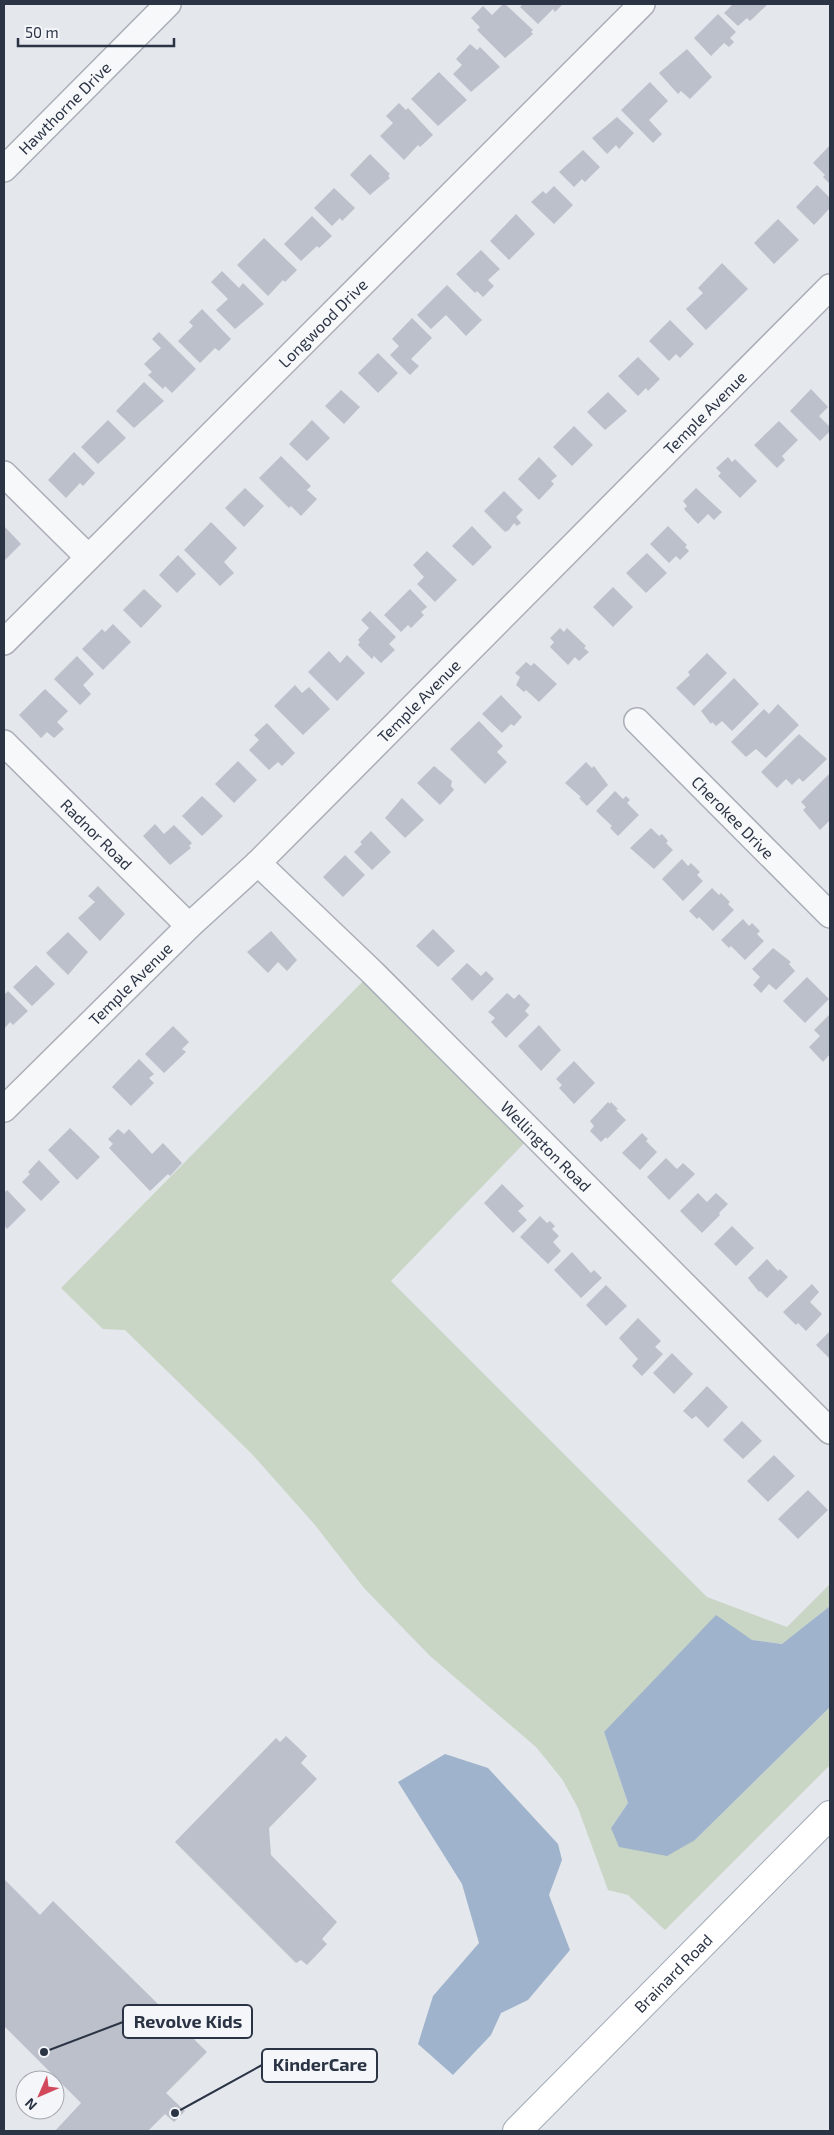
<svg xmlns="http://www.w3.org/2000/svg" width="834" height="2135" font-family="'Exo 2',sans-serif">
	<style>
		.green { fill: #c9d6c5 }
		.water { fill: #9fb4cc }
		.building { fill: #bbc0ca }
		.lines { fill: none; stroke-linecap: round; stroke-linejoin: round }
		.minor-casing { stroke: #a9aeb7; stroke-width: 28 }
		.major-casing { stroke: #a3abb8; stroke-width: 30 }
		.minor { stroke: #f7f8fa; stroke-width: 25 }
		.major { stroke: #fff; stroke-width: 28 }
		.labels { text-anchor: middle; stroke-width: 5; stroke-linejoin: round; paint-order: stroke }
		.street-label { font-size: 16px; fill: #2b3445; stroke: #f4f6f9 }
		.leader { fill: none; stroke: #2b3445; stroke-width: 2 }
		.callout-dot { fill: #2b3445; stroke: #f4f6f9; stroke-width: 2 }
		.callout { fill: #f4f6f9; stroke: #2b3445; stroke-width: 2 }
		.callout-label { font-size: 18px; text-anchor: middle; font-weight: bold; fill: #2b3445 }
	</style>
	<rect width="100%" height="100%" fill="#e4e7ec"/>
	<path class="green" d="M372 972 533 1134 391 1281 707 1597 787 1627 830 1584V1606L783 1644 752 1640 604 1732 628 1803 611 1828 695 1840 830 1707V1765L665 1930 628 1895 608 1890 578 1808 562 1779 536 1747 430 1656 364 1588 315 1525 253 1455 125 1330 103 1329 61 1288Z"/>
	<g class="water">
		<path d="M830 1606V1707L695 1840 667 1856 619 1847 611 1828 628 1803 604 1732 716 1615 752 1640 782 1644Z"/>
		<path d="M445 1754 488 1768 558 1844 562 1860 549 1895 570 1950 528 2000 501 2013 491 2035 453 2075 418 2044 433 1996 479 1943 462 1884 398 1782Z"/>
	</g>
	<g class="building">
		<path d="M503 4H505L533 30 531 32 533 34 505 58 477 30 480 27 471 18 483 6 492 15Z"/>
		<path d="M523 4H563L555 12 553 9 538 24 520 7Z"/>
		<path d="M733 4H768L750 21 747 18 738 26 724 13Z"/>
		<path d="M718 14 736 32 730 38 734 42 729 47 724 43 711 56 694 38Z"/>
		<path d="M470 44 477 50 480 47 500 67 471 92 453 74 462 65 456 59Z"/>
		<path d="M687 49 712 77 690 99 681 91 678 94 659 73Z"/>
		<path d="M439 72 467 100 438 126 411 99Z"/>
		<path d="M650 82 668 101 649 120 662 134 653 143 621 110Z"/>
		<path d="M399 103 406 110 408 108 433 135 420 147 418 145 404 160 380 136 393 123 386 116Z"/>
		<path d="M617 117 634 133 619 149 616 145 607 154 592 138Z"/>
		<path d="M830 145V184L823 177 825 175 813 163Z"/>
		<path d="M583 150 600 167 585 182 582 179 574 187 559 172Z"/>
		<path d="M370 154 390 174 388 176 390 178 370 195 350 175Z"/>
		<path d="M817 185 830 198V208L814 225 796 207Z"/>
		<path d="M554 186 573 205 554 224 531 202 543 191 546 194Z"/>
		<path d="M334 188 355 208 342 221 340 218 332 226 314 208Z"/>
		<path d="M516 214 535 234 509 260 490 241Z"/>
		<path d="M312 216 332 236 319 248 317 246 301 261 284 244Z"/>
		<path d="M778 219 799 240 774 264 754 243Z"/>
		<path d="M264 238 297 270 285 282 283 280 268 296 237 265Z"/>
		<path d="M481 250 500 269 488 280 494 286 483 297 477 291 475 293 456 274Z"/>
		<path d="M722 263 748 289 706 330 686 309 703 293 698 288Z"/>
		<path d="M222 271 239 288 243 283 264 304 235 329 216 310 228 299 211 282Z"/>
		<path d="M447 285 482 320 466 336 446 315 431 329 417 315Z"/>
		<path d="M202 309 231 339 219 351 215 348 200 363 178 341 193 326 189 322Z"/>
		<path d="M412 318 432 338 411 359 419 366 410 375 390 355 399 346 392 339Z"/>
		<path d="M670 320 694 344 680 358 676 354 669 361 649 341Z"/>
		<path d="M159 332 196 369 172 393 165 386 163 389 148 375 152 372 144 364 161 348 152 339Z"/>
		<path d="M378 353 398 373 378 393 358 373Z"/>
		<path d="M638 357 660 379 648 391 646 388 638 396 618 376Z"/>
		<path d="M144 382 164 401 134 428 116 411Z"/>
		<path d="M811 389 828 407 819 416 830 427V431L820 441 790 411Z"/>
		<path d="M341 390 360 407 344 424 325 406Z"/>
		<path d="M608 392 627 411 605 430 587 412Z"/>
		<path d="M108 420 126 438 98 464 81 447Z"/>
		<path d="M312 420 330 438 307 461 289 444Z"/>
		<path d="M779 421 798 440 782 456 785 460 777 468 754 445Z"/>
		<path d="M574 426 593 445 572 466 553 447Z"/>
		<path d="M74 452 95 473 83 486 80 483 66 498 48 480Z"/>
		<path d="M281 456 311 486 307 490 317 499 301 516 291 506 289 508 259 478Z"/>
		<path d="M539 457 557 476 551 481 554 484 539 500 518 479Z"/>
		<path d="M728 457 732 462 735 459 757 481 740 498 718 476 721 473 716 468Z"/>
		<path d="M245 488 264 506 244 527 225 508Z"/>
		<path d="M696 488 722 512 714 520 708 514 698 524 684 509 687 506 683 501Z"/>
		<path d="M504 491 523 510 516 517 521 523 517 526 514 523 509 530 505 532 484 511Z"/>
		<path d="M211 522 237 548 224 562 234 573 220 586 184 550Z"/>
		<path d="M4 526 21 544 4 561Z"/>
		<path d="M472 526 492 547 473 566 452 546Z"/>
		<path d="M668 526 687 545 685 547 689 551 680 560 676 556 669 563 650 544Z"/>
		<path d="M427 551 457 580 435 602 417 584 424 577 413 565Z"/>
		<path d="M647 553 667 573 646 593 626 573Z"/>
		<path d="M178 555 196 574 177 593 159 575Z"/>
		<path d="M613 587 633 607 613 627 593 607Z"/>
		<path d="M144 589 162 606 141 628 123 610Z"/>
		<path d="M410 589 427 607 421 612 424 615 411 628 408 625 401 632 384 615Z"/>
		<path d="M370 611 396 637 389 644 395 650 381 663 374 656 372 659 358 645 360 642 358 640 369 628 361 620Z"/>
		<path d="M113 624 131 642 103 670 82 649 102 629 105 632Z"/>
		<path d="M560 628 564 632 567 628 586 646 584 648 589 652 579 661 575 657 568 665 550 647 554 642 550 638Z"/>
		<path d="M329 651 340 663 347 655 365 673 337 701 308 672Z"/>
		<path d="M707 653 727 673 694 706 676 688 690 675 688 672Z"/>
		<path d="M77 656 94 674 83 685 91 694 80 705 54 679Z"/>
		<path d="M526 662 531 666 534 663 557 684 539 702 526 690 524 692 516 685 520 677 515 673Z"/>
		<path d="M734 678 759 704 732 731 722 721 716 726 712 722 711 724 701 711Z"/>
		<path d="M295 685 302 693 309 687 330 709 303 735 274 706Z"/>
		<path d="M45 689 68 711 57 722 64 729 54 738 47 732 41 738 19 715Z"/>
		<path d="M501 695 522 717 514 726 511 724 502 733 482 714Z"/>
		<path d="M778 704 799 725 766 758 756 749 746 757 731 742 764 709 769 714Z"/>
		<path d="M479 721 503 746 497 752 507 762 485 784 450 749Z"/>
		<path d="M267 723 295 753 282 766 278 762 269 770 249 750 259 740 254 735Z"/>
		<path d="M799 734 827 759 803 782 799 778 792 785 786 779 777 788 761 772Z"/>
		<path d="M238 761 257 780 234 803 215 784Z"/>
		<path d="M586 762 592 768 594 766 608 785 587 806 579 798 581 797 565 783Z"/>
		<path d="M434 766 452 781 451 786 454 790 440 805 417 783Z"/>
		<path d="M830 773V820L820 830 803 810 806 807 801 802Z"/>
		<path d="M615 791 623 799 626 796 630 800 627 803 639 815 618 836 610 828 612 826 596 811Z"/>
		<path d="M202 796 223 816 202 836 182 816Z"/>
		<path d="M402 798 424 820 405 838 385 818Z"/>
		<path d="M155 824 164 834 174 825 192 843 189 846 191 848 170 865 143 836Z"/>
		<path d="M651 828 659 836 662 834 668 841 666 843 673 850 654 869 630 848Z"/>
		<path d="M371 831 391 852 372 870 354 852 362 844 360 842Z"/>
		<path d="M345 855 365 875 343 897 323 877Z"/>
		<path d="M682 859 688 866 691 863 700 872 697 875 703 881 683 901 662 879Z"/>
		<path d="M98 886 125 914 100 941 78 918 95 902 88 896Z"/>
		<path d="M712 888 719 895 721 893 730 902 728 904 734 910 713 931 699 917 697 919 689 911Z"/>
		<path d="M743 919 749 926 752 923 760 931 757 934 764 941 745 960 731 946 729 948 721 940Z"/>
		<path d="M433 929 455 951 438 967 416 946Z"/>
		<path d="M271 931 297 960 287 971 278 962 268 973 247 952Z"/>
		<path d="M68 932 88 952 68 975 46 953Z"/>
		<path d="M773 948 791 962 789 964 795 971 776 990 769 984 761 993 753 985 760 977 752 969Z"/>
		<path d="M467 963 481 976 486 971 494 979 472 1001 451 979Z"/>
		<path d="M36 965 55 984 32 1006 13 987Z"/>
		<path d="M807 977 829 999 805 1023 783 1001Z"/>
		<path d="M8 991 28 1011 13 1025 10 1022 4 1029V995Z"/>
		<path d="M507 993 514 999 519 994 530 1005 525 1011 529 1015 506 1038 491 1022 495 1018 488 1012Z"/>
		<path d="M830 1014V1054L823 1062 809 1047 820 1036 814 1030Z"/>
		<path d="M539 1025 561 1050 541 1071 518 1046Z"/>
		<path d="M173 1026 189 1042 182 1049 186 1052 164 1073 145 1054Z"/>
		<path d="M139 1059 154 1074 149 1078 154 1083 131 1106 112 1087Z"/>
		<path d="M574 1061 595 1083 574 1104 559 1088 562 1085 556 1079Z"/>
		<path d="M608 1102 610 1104 611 1102 618 1109 616 1110 626 1120 607 1139 606 1137 601 1142 590 1131 594 1126 590 1121Z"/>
		<path d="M70 1128 100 1157 77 1180 48 1150Z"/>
		<path d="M118 1129 124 1134 129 1129 152 1154 163 1143 182 1163 170 1176 168 1174 150 1191 109 1148 113 1144 108 1139Z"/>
		<path d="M642 1133 648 1139 646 1141 657 1152 640 1170 622 1153Z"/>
		<path d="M666 1158 677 1169 683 1163 695 1174 669 1200 647 1177Z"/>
		<path d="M39 1160 60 1182 41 1201 22 1182 30 1174 28 1172Z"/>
		<path d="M502 1184 524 1206 518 1211 527 1220 513 1233 484 1203Z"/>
		<path d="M7 1190 26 1210 7 1229 4 1225V1193Z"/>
		<path d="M698 1193 707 1202 716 1193 728 1204 719 1213 720 1215 702 1233 680 1211Z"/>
		<path d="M540 1216 547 1223 550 1221 555 1226 552 1229 559 1236 553 1242 561 1251 548 1264 520 1237Z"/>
		<path d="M732 1226 754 1248 736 1266 714 1244Z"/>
		<path d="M572 1252 591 1273 594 1270 602 1278 581 1298 554 1270Z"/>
		<path d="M767 1259 778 1271 780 1269 788 1277 767 1298 760 1291 759 1292 748 1278Z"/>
		<path d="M812 1284 819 1292 810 1302 822 1314 806 1331 798 1323 796 1325 783 1312Z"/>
		<path d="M606 1285 627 1306 606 1326 586 1305Z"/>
		<path d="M638 1318 661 1341 655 1347 663 1354 642 1376 632 1366 638 1359 619 1338Z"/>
		<path d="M830 1331V1359L816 1345Z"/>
		<path d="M672 1353 693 1374 674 1394 653 1373Z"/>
		<path d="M707 1386 728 1407 708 1428 696 1416 692 1419 683 1411Z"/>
		<path d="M742 1421 762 1441 743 1459 723 1440Z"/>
		<path d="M774 1455 795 1476 768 1502 747 1481Z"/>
		<path d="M808 1490 828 1510 798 1539 778 1519Z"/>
		<path d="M286 1736 307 1756 301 1763 317 1779 269 1828 271 1855 337 1922 322 1939 327 1944 307 1965 301 1960 296 1963 175 1842 276 1738 280 1742Z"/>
		<path d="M5 1880 40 1915 53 1901 207 2052 166 2093 185 2111 174 2122 165 2114 148 2131H55L81 2103 4 2026Z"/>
	</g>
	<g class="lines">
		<g class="minor-casing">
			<g id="minor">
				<path id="s1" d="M4 169 168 4"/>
				<path d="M4 474 88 557"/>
				<path id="s2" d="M4 642 642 4"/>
				<path id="s3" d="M637 721 830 915"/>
				<path id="s4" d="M4 743 189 926"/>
				<path id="s5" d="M258 863 372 972 830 1431"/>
				<path id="s6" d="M4 1109 189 926 258 863 830 287"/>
			</g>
		</g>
		<g class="major-casing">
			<g id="major">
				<path id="s7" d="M517 2131 830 1815"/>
			</g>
		</g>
		<use href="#minor" class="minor"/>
		<use href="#major" class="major"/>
	</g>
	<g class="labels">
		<g class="street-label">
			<text dy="6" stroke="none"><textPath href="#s1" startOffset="86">Hawthorne Drive</textPath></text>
			<text dy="6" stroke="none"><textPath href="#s2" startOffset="451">Longwood Drive</textPath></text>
			<text dy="6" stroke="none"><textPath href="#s6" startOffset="988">Temple Avenue</textPath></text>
			<text dy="6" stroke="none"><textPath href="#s6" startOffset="582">Temple Avenue</textPath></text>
			<text dy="6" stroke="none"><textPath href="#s3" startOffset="136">Cherokee Drive</textPath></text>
			<text dy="6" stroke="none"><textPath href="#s4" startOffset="130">Radnor Road</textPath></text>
			<text dy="6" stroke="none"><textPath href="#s6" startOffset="178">Temple Avenue</textPath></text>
			<text dy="6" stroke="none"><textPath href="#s5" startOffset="404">Wellington Road</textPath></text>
			<text dy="6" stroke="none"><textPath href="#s7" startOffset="222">Brainard Road</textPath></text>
		</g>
	</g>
	<path class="leader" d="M44 2052L123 2022M175 2113L262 2065"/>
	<g class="callout-dot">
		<circle cx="44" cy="2052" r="5"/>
		<circle cx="175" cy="2113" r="5"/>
	</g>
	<g class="callout">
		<rect x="123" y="2005" width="129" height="33" rx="5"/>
		<rect x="262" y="2049" width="115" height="33" rx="5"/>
	</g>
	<g class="callout-label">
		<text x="188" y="2028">Revolve Kids</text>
		<text x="320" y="2071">KinderCare</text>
	</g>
	<rect width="834" height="2135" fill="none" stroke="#2b3445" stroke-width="10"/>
	<g transform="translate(40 2095) rotate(225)"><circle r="24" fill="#f4f6f9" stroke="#a4a8b1"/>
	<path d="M0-4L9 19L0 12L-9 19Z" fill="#d1495b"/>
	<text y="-8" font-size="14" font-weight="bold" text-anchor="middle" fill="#2b3445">N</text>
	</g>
	<path d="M18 38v8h156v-8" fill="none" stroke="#2b3445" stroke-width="2.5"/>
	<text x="25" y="38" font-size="15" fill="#2b3445" stroke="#f4f6f9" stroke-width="4" paint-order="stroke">50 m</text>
</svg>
